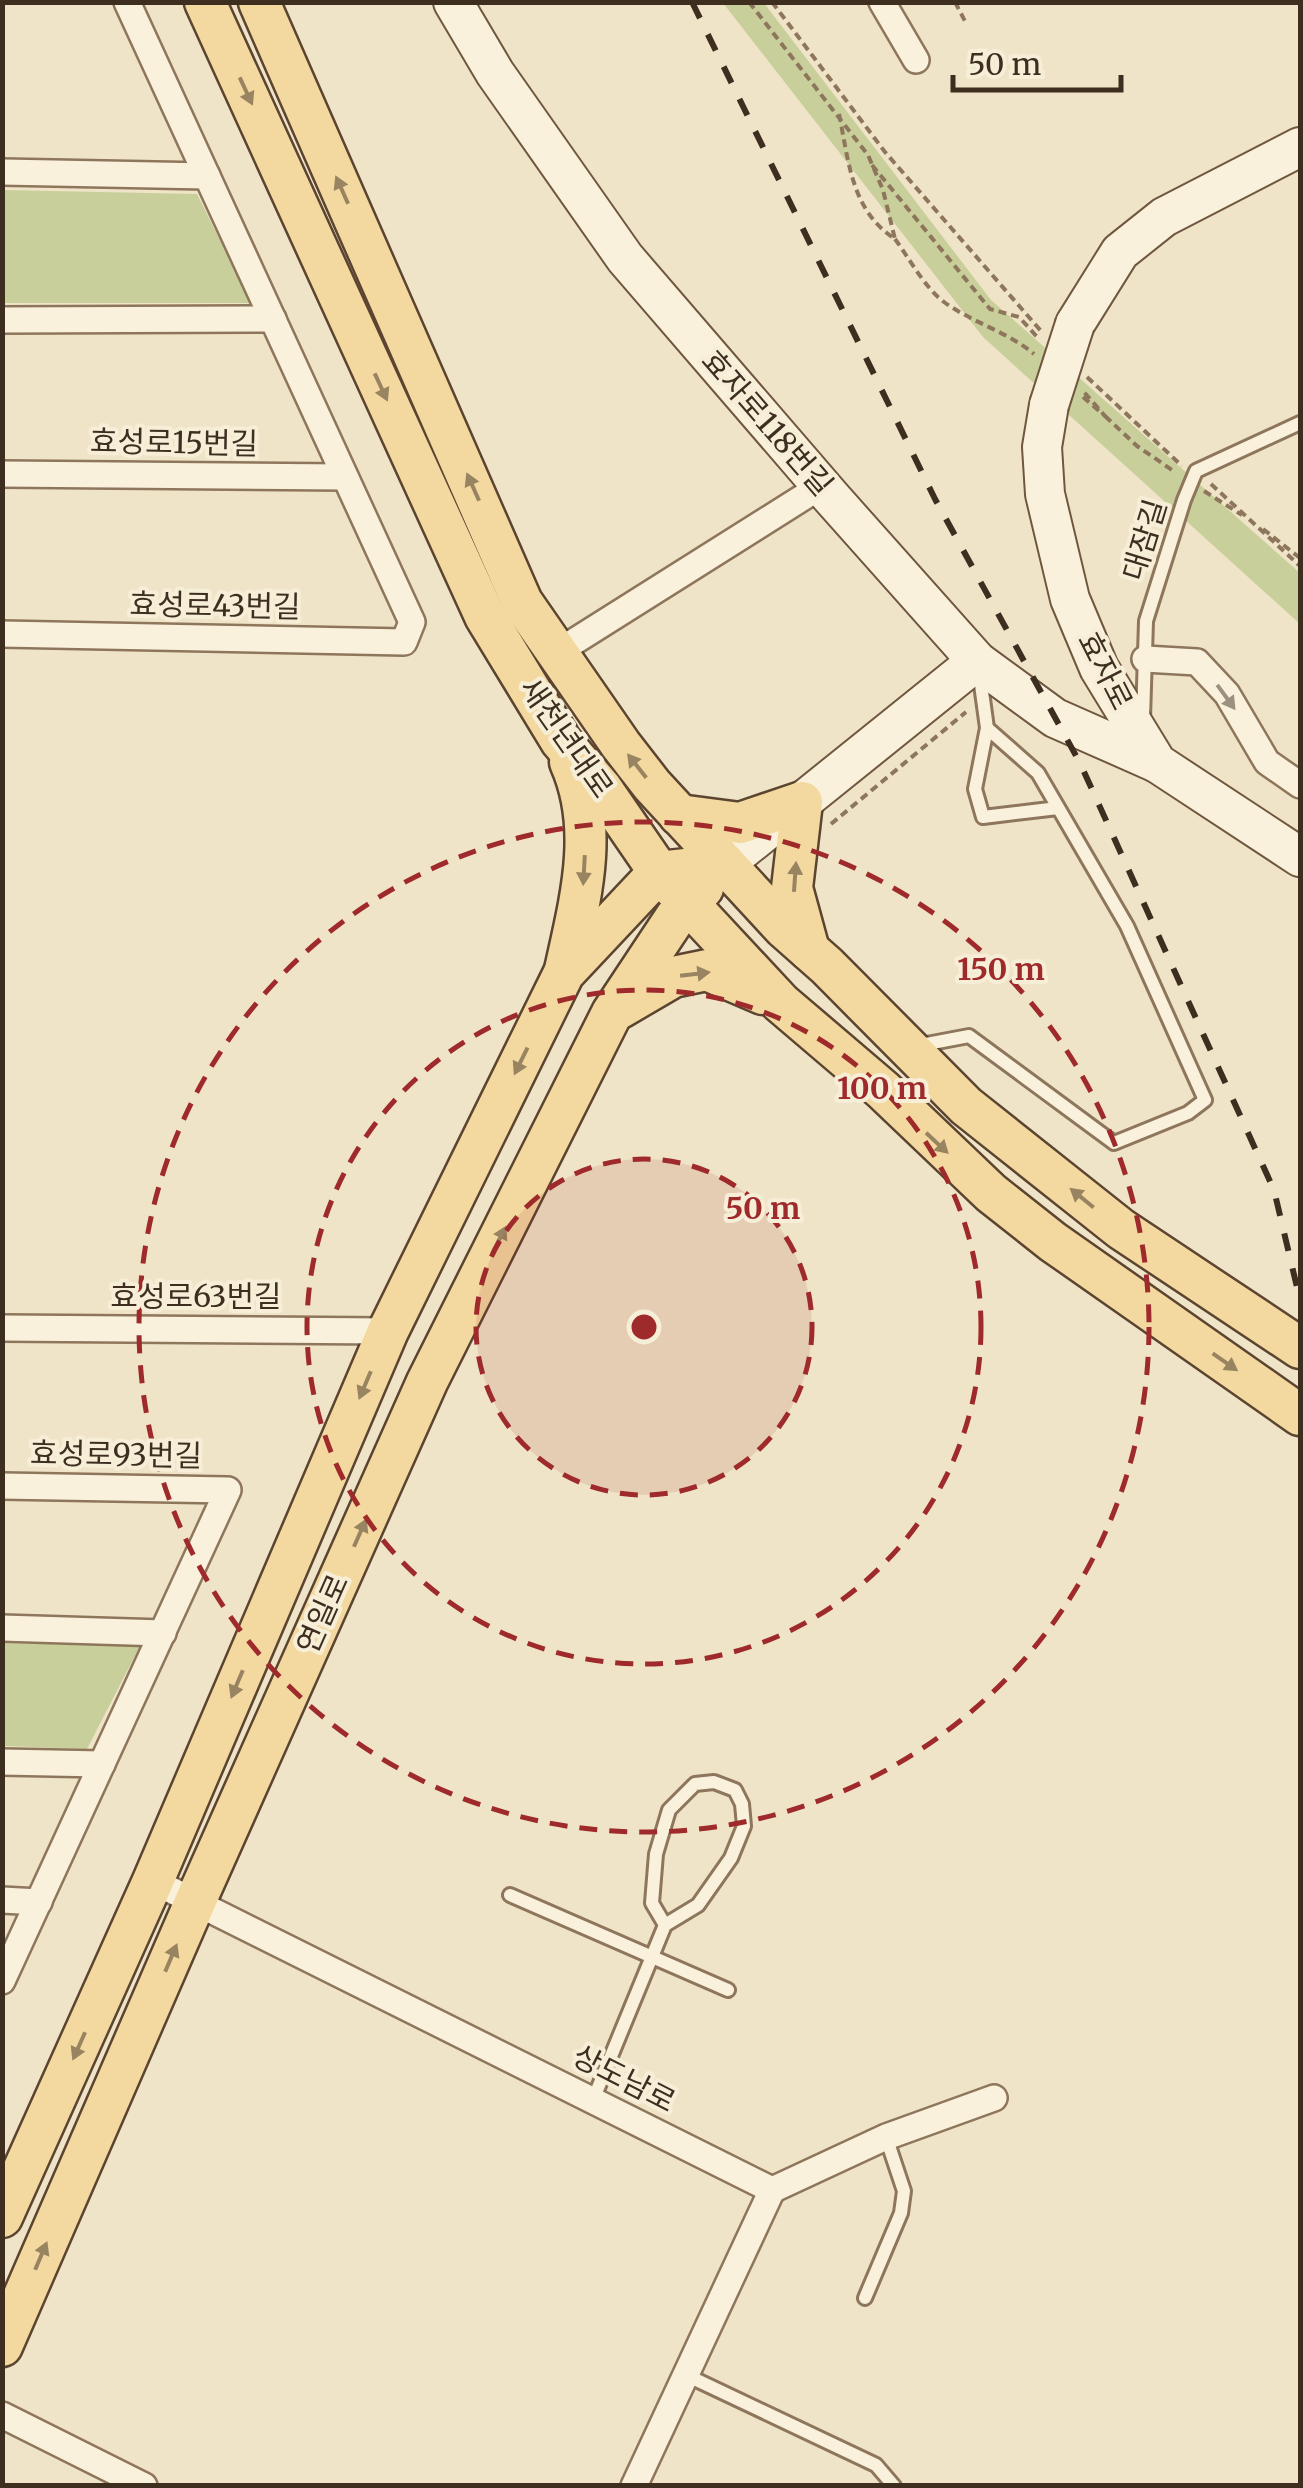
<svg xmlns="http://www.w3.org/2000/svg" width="1303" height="2488" font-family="Merriweather,'Noto Sans KR',serif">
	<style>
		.green { fill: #c9cf9b }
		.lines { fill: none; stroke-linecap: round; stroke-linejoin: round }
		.lane-casing { stroke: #8d765c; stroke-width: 18 }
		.street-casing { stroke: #8d765c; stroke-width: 30 }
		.secondary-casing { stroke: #6f573f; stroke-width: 42 }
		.primary-casing { stroke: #5b4430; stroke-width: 45 }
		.path { stroke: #8d765c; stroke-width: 4; stroke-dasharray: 8 5; stroke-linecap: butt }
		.lane { stroke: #faf1dc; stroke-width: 12 }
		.street { stroke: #faf1dc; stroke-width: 25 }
		.secondary { stroke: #faf1dc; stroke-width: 38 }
		.primary { stroke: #f3d9a0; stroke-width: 40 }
		.rail { stroke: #3d2e20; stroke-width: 6; stroke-dasharray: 18 18; stroke-linecap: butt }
		.secondary-bridge-casing { stroke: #6f573f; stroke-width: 42; stroke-linecap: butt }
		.secondary-bridge { stroke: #faf1dc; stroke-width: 38 }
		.oneway { fill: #988460 }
		.oneway2 { fill: #9c907e }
		.ring { fill: none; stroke: #9e2a2b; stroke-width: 5; stroke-dasharray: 18 12 }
		.labels { text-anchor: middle; stroke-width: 8; stroke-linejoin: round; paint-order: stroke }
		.street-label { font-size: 30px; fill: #3d2e20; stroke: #f7eed8 }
		.centre { fill: #9e2a2b; stroke: #f7eed8; stroke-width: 5 }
		.ring-label { font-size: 30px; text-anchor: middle; font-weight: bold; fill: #9e2a2b; stroke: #f7eed8; stroke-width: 8; stroke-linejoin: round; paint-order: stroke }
	</style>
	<rect width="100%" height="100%" fill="#f0e4c8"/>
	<g class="green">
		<path d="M723 3H764L991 300 1300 573V624L983 337Z"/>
		<path d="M3 190 197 194 251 303H3Z"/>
		<path d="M3 1643 140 1646 87 1749 3 1746Z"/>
	</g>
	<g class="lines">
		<g class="lane-casing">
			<g id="lane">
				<path d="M1143 719 1146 621 1184 500 1196 471 1300 423"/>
				<path d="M987 728 975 789 983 817 1058 808"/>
				<path d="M916 1046 969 1036 1114 1143 1188 1113 1205 1100 1127 926 1038 773 987 728 979 670"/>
				<path d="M510 1895 728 1990"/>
				<path d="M593 2100 665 1925 652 1903 656 1854 669 1810 695 1784 714 1782 735 1790 742 1804 744 1826 731 1858 698 1905 665 1925"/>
				<path d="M865 2298 901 2213 904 2191 886 2137"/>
				<path d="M686 2375 876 2465 894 2486"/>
			</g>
		</g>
		<g class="street-casing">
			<g id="street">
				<path d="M882 2 916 60"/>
				<path d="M2 172 207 176"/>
				<path d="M2 320 273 319"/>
				<path d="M2 474 345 477"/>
				<path d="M2 634 404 642 412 622 127 2"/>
				<path d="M556 653 821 486"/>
				<path d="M1145 659 1197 662 1227 694 1267 762 1300 785"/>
				<path d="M2 1328 388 1331"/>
				<path d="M2 1486 228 1490 2 1981"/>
				<path d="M2 1628 163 1633"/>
				<path d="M2 1762 102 1764"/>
				<path d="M153 1881 772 2190"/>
				<path d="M2 1900 39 1902"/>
				<path d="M772 2190 886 2137 994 2098"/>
				<path d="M2 2415 144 2486"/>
				<path d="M634 2486 772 2190"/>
			</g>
		</g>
		<g class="secondary-casing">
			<g id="secondary">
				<path d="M453 2 495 73 625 258 831 497 977 661 1055 718 1157 763"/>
				<path d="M1075 324 1120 252 1164 217 1300 147"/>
				<path d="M1049 405 1042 447 1045 494 1070 599 1099 668 1157 763 1300 857"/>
				<path d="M726 863 977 661"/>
			</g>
		</g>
		<g class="primary-casing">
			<g id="primary">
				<path d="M205 2 485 616 561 741 602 789 659 872 781 1003 883 1090 991 1193 1053 1242 1300 1415"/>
				<path d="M259 2 522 602 621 745 652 785 784 928 827 966 966 1106 1121 1229 1300 1348"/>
				<path d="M679 815 740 823 802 802 792 888 809 950"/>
				<path d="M565 970C580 901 600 829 570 762"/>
				<path d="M620 1008 673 977 707 970 763 994"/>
				<path d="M2 2217 153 1881 388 1331 564 973 659 872 686 869"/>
				<path d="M2 2346 196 1900 427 1382 612 1013 675 918 703 888"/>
			</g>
		</g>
		<g class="path">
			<path d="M749 2 868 155 883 190 895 239C851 210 849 162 839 114"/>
			<path d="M772 2 885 152 1041 331"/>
			<path d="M955 2 967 25"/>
			<path d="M872 165 990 309 1019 317 1039 339"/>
			<path d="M895 239C909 258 925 288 944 302 973 323 1008 332 1034 354"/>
			<path d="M1087 377 1182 466"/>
			<path d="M1083 397 1105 416 1084 392"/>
			<path d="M1105 416 1137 446 1175 472"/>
			<path d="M1211 484 1300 566"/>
			<path d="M1204 491 1242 515"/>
			<path d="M1263 529 1300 558"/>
			<path d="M831 824 966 712"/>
		</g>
		<use href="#lane" class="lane"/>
		<use href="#street" class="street"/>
		<use href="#secondary" class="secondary"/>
		<use href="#primary" class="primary"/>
		<path class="rail" d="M692 2 935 499 1080 763 1274 1190 1300 1300"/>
		<g class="secondary-bridge-casing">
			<path id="secondary-bridge" d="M1049 405 1075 324"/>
		</g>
		<use href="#secondary-bridge" class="secondary-bridge"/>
	</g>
	<defs><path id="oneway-solid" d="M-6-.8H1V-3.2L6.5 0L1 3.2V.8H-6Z" transform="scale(2.5)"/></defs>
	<g class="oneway">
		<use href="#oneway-solid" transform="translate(246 91) rotate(65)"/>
		<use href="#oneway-solid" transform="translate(342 190) rotate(-114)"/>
		<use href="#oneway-solid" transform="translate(381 387) rotate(65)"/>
		<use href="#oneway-solid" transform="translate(473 487) rotate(-114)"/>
		<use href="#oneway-solid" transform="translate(637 766) rotate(-128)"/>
		<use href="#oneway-solid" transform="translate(584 870) rotate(93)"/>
		<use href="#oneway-solid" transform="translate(795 877) rotate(-86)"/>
		<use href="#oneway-solid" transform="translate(695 974) rotate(-7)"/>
		<use href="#oneway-solid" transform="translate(521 1061) rotate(116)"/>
		<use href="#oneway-solid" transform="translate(937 1143) rotate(43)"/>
		<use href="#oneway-solid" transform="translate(1082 1198) rotate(-141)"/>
		<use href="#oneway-solid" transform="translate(499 1240) rotate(-63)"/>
		<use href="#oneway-solid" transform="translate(1225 1362) rotate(35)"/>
		<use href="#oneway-solid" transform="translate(365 1385) rotate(113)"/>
		<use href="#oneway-solid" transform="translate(360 1533) rotate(-66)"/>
		<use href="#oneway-solid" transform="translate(237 1684) rotate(113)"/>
		<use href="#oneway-solid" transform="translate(171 1958) rotate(-67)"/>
		<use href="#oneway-solid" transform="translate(79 2046) rotate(114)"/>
		<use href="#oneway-solid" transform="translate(41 2256) rotate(-67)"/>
	</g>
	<use class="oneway2" href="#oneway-solid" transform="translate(1226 697) rotate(54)"/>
	<circle cx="644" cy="1327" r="168" fill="#9e2a2b" fill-opacity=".12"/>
	<g class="ring">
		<circle cx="644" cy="1327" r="168"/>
		<circle cx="644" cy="1327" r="337"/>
		<circle cx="644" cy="1327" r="505"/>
	</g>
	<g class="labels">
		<g class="street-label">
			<text transform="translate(767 423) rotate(49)" y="10">효자로118번길</text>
			<text transform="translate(174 443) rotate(1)" y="10">효성로15번길</text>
			<text transform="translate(1145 540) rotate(-73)" y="10">대잠길</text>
			<text transform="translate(215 606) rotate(1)" y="10">효성로43번길</text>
			<text transform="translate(1105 671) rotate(63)" y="10">효자로</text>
			<text transform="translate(566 738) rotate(55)" y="10">새천년대로</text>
			<text x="196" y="1307">효성로63번길</text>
			<text transform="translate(116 1455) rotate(1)" y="10">효성로93번길</text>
			<text transform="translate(323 1614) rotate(-66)" y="10">연일로</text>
			<text transform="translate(624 2079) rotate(27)" y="10">상도남로</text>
		</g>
	</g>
	<circle cx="644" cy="1327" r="15" class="centre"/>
	<g class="ring-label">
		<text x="1001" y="980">150 m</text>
		<text x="882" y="1099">100 m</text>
		<text x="763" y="1219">50 m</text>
	</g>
	<rect width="1303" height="2488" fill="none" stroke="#3d2e20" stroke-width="10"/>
	<path d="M953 75v15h168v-15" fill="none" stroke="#3d2e20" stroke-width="5"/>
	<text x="968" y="75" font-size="30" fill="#3d2e20" stroke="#f7eed8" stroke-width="8" paint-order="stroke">50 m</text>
</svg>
